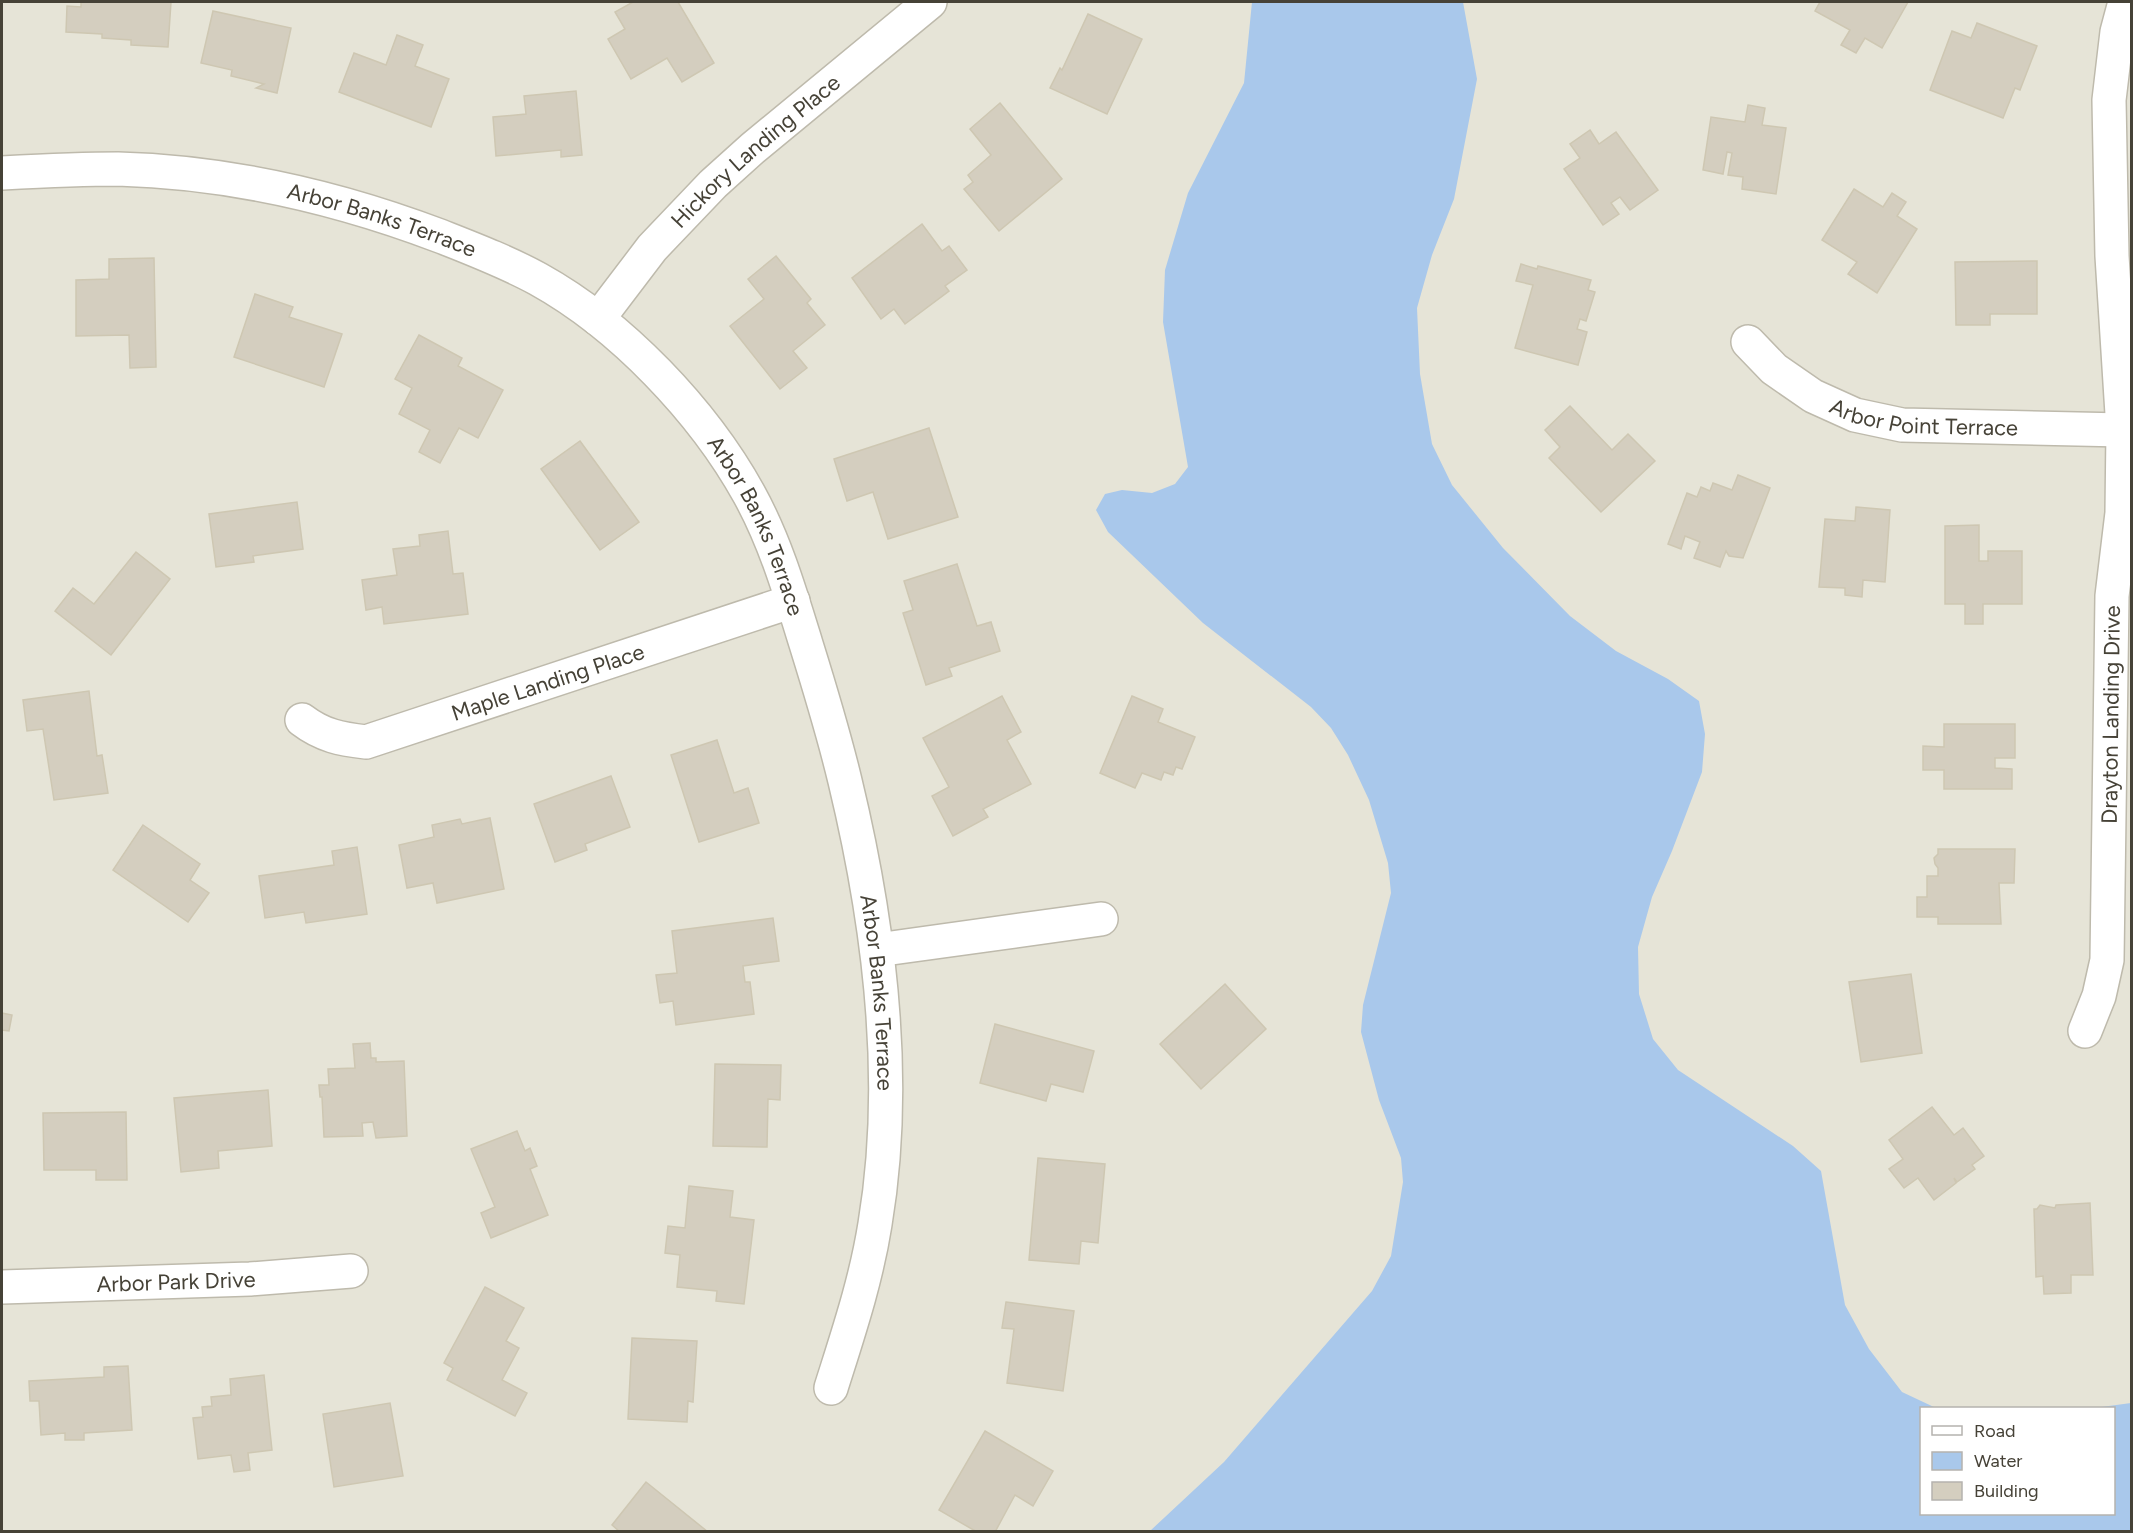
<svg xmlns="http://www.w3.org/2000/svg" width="2133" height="1533" font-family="Figtree,sans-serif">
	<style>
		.residential { fill: #e6e4d7 }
		.water { fill: #a9c8eb }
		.building { fill: #d4cebf; stroke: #cec7b2; stroke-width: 1.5 }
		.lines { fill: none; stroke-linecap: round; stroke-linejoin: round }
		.minor-casing { stroke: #bebaac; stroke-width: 36 }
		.minor { stroke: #fff; stroke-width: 33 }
		.labels { text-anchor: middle; stroke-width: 5; stroke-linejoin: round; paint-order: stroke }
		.street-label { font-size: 22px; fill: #464237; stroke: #fff }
	</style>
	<rect width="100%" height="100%" fill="#f3f1e8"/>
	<g class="residential">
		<path d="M2 2H1278L1337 690 1414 875 1439 1164 1392 1320 1168 1531 2 1532Z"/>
		<path d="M1429 2H2131V1428L2114 1408H1922L1921 1423 1630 1044 1589 667 1404 424 1391 277Z"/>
	</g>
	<path class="water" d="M1252 2H1463L1477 79 1454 199 1432 255 1417 308 1420 374 1432 444 1452 485 1503 548 1570 616 1616 651 1668 679 1699 701 1705 734 1702 772 1672 851 1652 897 1638 947 1639 994 1653 1039 1678 1070 1793 1146 1821 1171 1845 1305 1869 1349 1902 1392 1936 1408H1922V1514H2114V1408H2094L2131 1403V1531H1150L1224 1462 1372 1291 1391 1256 1403 1182 1401 1158 1379 1100 1361 1032 1363 1005 1391 893 1388 863 1369 800 1348 755 1331 728 1311 707 1203 623 1108 532 1096 510 1105 494 1122 490 1152 493 1175 484 1188 467 1163 322 1165 270 1188 193 1244 83Z"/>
	<g class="building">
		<path d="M81 2H171L168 47 131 45V40L102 38V34L66 32 67 6 81 7Z"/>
		<path d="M633 2H678L714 63 682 82 667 58 631 79 608 39 625 29 615 12Z"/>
		<path d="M1820 2H1908L1882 48 1865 38 1856 53 1841 45 1850 30 1815 11Z"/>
		<path d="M213 11 291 28 277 93 256 88 264 84 231 76 232 70 201 63Z"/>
		<path d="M1088 14 1142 39 1107 114 1050 88 1060 68 1062 70Z"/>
		<path d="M1977 23 2037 46 2020 90 2015 88 2003 118 1930 90 1952 31 1971 38Z"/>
		<path d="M397 35 423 45 415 66 449 79 431 127 339 92 354 53 386 65Z"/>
		<path d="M576 91 582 155 561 157V150L496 156 493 117 526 114 524 96Z"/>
		<path d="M1000 103 1062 179 999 231 964 189 973 182 968 175 991 155 970 129Z"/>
		<path d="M1748 105 1765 108 1762 125 1786 128 1776 194 1742 189 1743 177 1728 175 1732 153 1727 152 1723 174 1703 170 1711 117 1745 122Z"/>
		<path d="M1590 130 1599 144 1616 132 1658 190 1630 210 1620 197 1611 203 1619 214 1603 225 1564 169 1580 158 1570 144Z"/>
		<path d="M1854 189 1883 207 1892 193 1906 202 1897 216 1917 229 1877 293 1848 274 1857 262 1822 240Z"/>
		<path d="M922 224 942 251 949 246 967 270 945 286 949 291 905 324 894 309 881 319 852 278Z"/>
		<path d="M776 256 811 299 807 303 825 325 793 351 807 368 780 389 730 326 764 299 748 279Z"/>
		<path d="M154 258 156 367 130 368 129 335 76 336V280L109 279V259Z"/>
		<path d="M2037 261V314H1990V325H1956L1955 262Z"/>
		<path d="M1521 264 1537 269 1538 266 1591 280 1588 290 1595 292 1586 321 1580 319 1577 329 1587 332 1578 365 1515 348 1533 285 1516 281Z"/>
		<path d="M255 294 293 307 289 317 342 334 324 387 234 357Z"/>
		<path d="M419 335 462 358 458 366 503 390 478 438 459 428 440 463 419 452 430 430 399 414 412 388 395 379Z"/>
		<path d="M1570 406 1612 450 1628 434 1655 461 1601 512 1549 458 1560 447 1545 430Z"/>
		<path d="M929 428 958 517 888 539 873 492 847 501 834 459Z"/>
		<path d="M580 441 639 522 600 550 541 469Z"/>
		<path d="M1738 475 1770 488 1743 558 1729 556 1726 551 1720 567 1694 558 1700 542 1685 536 1681 549 1668 544 1687 493 1697 497 1701 487 1710 491 1713 483 1732 490Z"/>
		<path d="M297 502 303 549 253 556 254 562 216 567 209 514Z"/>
		<path d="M1856 507 1890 510 1885 582 1863 580 1862 597 1845 595V588L1819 587 1825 519 1855 521Z"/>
		<path d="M1979 525V561H1988V551H2022V604H1983V624H1965V604H1945V526Z"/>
		<path d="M448 531 453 574 463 573 468 614 384 624 382 607 366 610 362 580 397 575 393 549 420 546 419 535Z"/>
		<path d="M136 552 170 579 111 655 55 611 73 588 94 604Z"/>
		<path d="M957 564 977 626 991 622 1000 651 949 668 952 676 926 685 903 613 913 610 904 581Z"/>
		<path d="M89 691 97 756 102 755 108 793 54 800 43 729 27 731 23 700Z"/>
		<path d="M1002 696 1021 732 1007 740 1031 784 983 809 988 817 953 836 932 796 949 787 923 738Z"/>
		<path d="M1132 696 1163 709 1158 722 1195 737 1182 769 1176 767 1173 775 1164 772 1161 780 1142 773 1135 788 1100 773Z"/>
		<path d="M1944 724H2015V758H1995V768L2012 769V789H1944V770H1923V746L1944 747Z"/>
		<path d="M717 740 734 793 748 788 759 823 699 842 671 755Z"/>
		<path d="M611 776 630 827 585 844 587 850 555 862 534 804Z"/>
		<path d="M490 818 504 889 437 903 433 883 407 888 399 845 434 837 432 825 460 819 462 824Z"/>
		<path d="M143 825 200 864 190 880 209 893 188 922 113 870Z"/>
		<path d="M357 847 367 914 306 923 304 912 265 918 259 876 334 865 332 851Z"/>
		<path d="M1938 849H2015L2014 883H1999L2001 924H1938V917H1917V897H1927V876H1938V868L1935 864 1934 858 1938 854Z"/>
		<path d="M773 918 779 961 743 966 745 982H750L754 1014 676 1025 673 1001 660 1003 656 975 677 973 672 931Z"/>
		<path d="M1911 974 1922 1053 1861 1062 1849 982Z"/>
		<path d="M1225 984 1266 1029 1201 1089 1160 1044Z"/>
		<path d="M2 1013 12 1015 9 1031 2 1030Z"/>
		<path d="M995 1024 1094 1051 1083 1092 1051 1084 1046 1101 980 1083Z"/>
		<path d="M370 1043 371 1058H376V1062L404 1061 407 1136 376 1138 373 1122 362 1123 363 1136 324 1137 322 1097H320L319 1085H329L328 1069 355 1068 353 1044Z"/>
		<path d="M715 1064 781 1065 780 1100 768 1099 767 1147 713 1146Z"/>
		<path d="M268 1090 272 1146 218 1151 219 1168 181 1172 174 1098Z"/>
		<path d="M1932 1107 1954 1135 1963 1128 1984 1156 1972 1165 1975 1169 1957 1182 1954 1178 1956 1183 1934 1200 1918 1178 1904 1188 1889 1169 1903 1159 1889 1140Z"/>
		<path d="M126 1112 127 1180H96V1170H44L43 1113Z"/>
		<path d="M517 1131 525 1151 530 1148 537 1166 530 1169 548 1215 491 1238 481 1213 495 1207 471 1149Z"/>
		<path d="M1038 1158 1105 1164 1098 1243 1081 1241 1079 1264 1029 1260Z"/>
		<path d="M689 1186 733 1191 730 1217 754 1220 744 1304 716 1301 717 1291 677 1287 680 1255 665 1253 668 1226 685 1228Z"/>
		<path d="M2090 1203 2093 1275H2071V1293L2044 1294 2043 1276 2036 1277 2034 1209H2037L2040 1205 2055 1208 2056 1205Z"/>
		<path d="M485 1287 524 1308 506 1341 519 1348 502 1380 527 1393 515 1416 447 1380 453 1368 444 1363Z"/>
		<path d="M1006 1302 1074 1311 1063 1391 1007 1383 1014 1329 1002 1328Z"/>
		<path d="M632 1338 697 1341 693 1402 688 1401 687 1422 628 1419Z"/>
		<path d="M128 1366 132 1430 84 1433V1440H65V1433L41 1435 39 1401H30L29 1381 104 1377V1367Z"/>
		<path d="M264 1375 272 1450 248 1453 250 1470 234 1472 231 1455 198 1459 193 1418 203 1417 202 1407 212 1406 211 1397 231 1395 230 1379Z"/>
		<path d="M390 1403 403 1476 334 1487 323 1414Z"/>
		<path d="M985 1431 1053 1471 1033 1506 1015 1495 995 1532H977L939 1510Z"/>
		<path d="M646 1482 708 1532H620L612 1525Z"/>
	</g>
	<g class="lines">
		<g class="minor-casing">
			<g id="minor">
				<path id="s1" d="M2 173C40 171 79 169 118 169 228 172 337 197 440 236 473 249 507 262 538 279 621 325 703 411 749 494 775 541 790 592 806 644 820 689 834 735 845 781 879 922 899 1081 875 1224 866 1281 848 1334 831 1388"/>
				<path id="s2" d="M598 319 652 248 713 184 753 148 930 2"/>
				<path id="s3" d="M1748 342 1774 369 1813 396 1855 415 1902 425 2123 430"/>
				<path id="s4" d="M302 720C323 736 341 739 366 742L793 601"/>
				<path d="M877 950 1101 919"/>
				<path id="s5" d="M2085 1031 2099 996 2107 960 2112 596 2122 513 2123 430 2112 256 2109 100 2117 32 2125 2"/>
				<path id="s6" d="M2 1287 250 1279 351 1271"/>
			</g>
		</g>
		<use href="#minor" class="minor"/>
	</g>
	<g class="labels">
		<g class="street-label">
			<text dy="8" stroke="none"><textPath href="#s2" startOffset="231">Hickory Landing Place</textPath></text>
			<text dy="8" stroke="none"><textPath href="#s1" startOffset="386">Arbor Banks Terrace</textPath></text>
			<text dy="8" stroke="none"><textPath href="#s3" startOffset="200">Arbor Point Terrace</textPath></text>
			<text dy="8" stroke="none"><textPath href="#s1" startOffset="890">Arbor Banks Terrace</textPath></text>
			<text dy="8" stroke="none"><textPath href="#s4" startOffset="260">Maple Landing Place</textPath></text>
			<text dy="8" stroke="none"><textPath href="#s5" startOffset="320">Drayton Landing Drive</textPath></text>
			<text dy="8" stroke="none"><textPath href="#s1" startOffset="1376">Arbor Banks Terrace</textPath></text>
			<text dy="8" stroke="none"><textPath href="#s6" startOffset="174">Arbor Park Drive</textPath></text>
		</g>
	</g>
	<rect width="2133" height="1533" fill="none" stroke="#464237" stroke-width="6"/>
	<rect x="1920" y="1407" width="195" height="108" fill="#ffffff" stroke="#b5b3af" stroke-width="1.5"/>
	<rect x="1932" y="1426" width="30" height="9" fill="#ffffff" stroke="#b5b3af" stroke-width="1.5"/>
	<text x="1974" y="1437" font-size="18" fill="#464237">Road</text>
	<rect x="1932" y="1452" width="30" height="18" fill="#a9c8eb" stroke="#b5b3af" stroke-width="1.5"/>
	<text x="1974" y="1467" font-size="18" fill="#464237">Water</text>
	<rect x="1932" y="1482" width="30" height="18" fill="#d4cebf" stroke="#b5b3af" stroke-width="1.5"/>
	<text x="1974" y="1497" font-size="18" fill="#464237">Building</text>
</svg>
